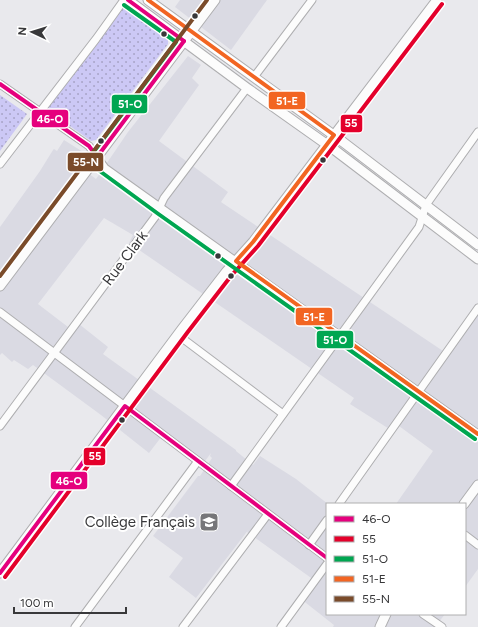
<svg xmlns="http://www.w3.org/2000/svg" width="478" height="627" font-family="Figtree,sans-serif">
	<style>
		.built { fill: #dadae3 }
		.park { fill: url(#park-dots) }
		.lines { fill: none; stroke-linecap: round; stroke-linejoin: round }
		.minor-casing { stroke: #aeaeb0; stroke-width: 9 }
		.major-casing { stroke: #aeaeb0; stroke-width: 11 }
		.minor { stroke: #fcfcfc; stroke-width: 7 }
		.major { stroke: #fcfcfc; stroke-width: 9 }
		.bus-1-casing { stroke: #fff; stroke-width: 7 }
		.bus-2-casing { stroke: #fff; stroke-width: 7 }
		.bus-3-casing { stroke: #fff; stroke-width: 7 }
		.bus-4-casing { stroke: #fff; stroke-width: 7 }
		.bus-5-casing { stroke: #fff; stroke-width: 7 }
		.bus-1 { stroke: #e5007d; stroke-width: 4 }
		.bus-2 { stroke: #e4002b; stroke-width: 4 }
		.bus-3 { stroke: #00a651; stroke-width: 4 }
		.bus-4 { stroke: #f26522; stroke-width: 4 }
		.bus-5 { stroke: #7a4b2a; stroke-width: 4 }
		.bus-dot { fill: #38383a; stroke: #fff; stroke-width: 1.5 }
		.labels { text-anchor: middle; stroke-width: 4; stroke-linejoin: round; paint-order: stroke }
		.street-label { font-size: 15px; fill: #38383a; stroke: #fff }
		.poi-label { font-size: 15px; fill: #38383a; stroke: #fff; text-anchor: end }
		.line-badge { stroke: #fff; stroke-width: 1.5 }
		.badge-label { font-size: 11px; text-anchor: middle; font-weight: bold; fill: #fff }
	</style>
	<defs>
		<pattern id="park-dots" width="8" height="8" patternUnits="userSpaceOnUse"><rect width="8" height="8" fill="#ccc8f5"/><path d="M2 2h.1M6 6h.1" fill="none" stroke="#a7a3c7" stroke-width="1.8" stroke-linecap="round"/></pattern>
	</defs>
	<rect width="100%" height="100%" fill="#e9e9ed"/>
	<g class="built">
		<path d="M180 0H267L231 50 175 7Z"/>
		<path d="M188 56 201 65 192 78 199 85 159 141 228 192 221 202 446 353 478 313V569L465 587V504H396L433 451 399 426 394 432 350 404 354 398 129 243 133 235 104 218 38 304 68 327 74 320 108 347 103 354 236 450V451L253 465 260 456 296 479 328 504 327 568 314 580 247 532 249 529 196 598 169 577 183 558 153 536 198 476H200L212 458 210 456 211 453 202 465 162 436 149 453 101 415 33 365 28 369 14 360 12 362 2 353 0 355V227L40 171 53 150 54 149 57 151 64 140 83 152V155L76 164 96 179 128 132Z"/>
		<path d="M327 569V614H445L438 623 443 627H333L334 625 301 599Z"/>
	</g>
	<g class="park">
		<path d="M123 6 168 40V44L96 140 91 141 46 109Z"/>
		<path d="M0 95 27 114 0 151Z"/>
	</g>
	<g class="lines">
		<g class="minor-casing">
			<g id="minor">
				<path d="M254 77 312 0"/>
				<path d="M0 84 89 146 105 168 478 434"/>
				<path d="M0 164 96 39 124 0"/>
				<path d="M0 312 327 558"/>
				<path d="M178 335 283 414"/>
				<path d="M0 426 155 217 164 198 247 88"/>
				<path d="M231 486 419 227 426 205 478 132"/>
				<path d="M339 504 478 308"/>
				<path d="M465 535 478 545"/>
				<path d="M309 545 327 520"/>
				<path d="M423 614 442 627"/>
				<path d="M75 627 198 461"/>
				<path d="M183 627 268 514"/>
				<path d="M281 627 327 564"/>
			</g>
		</g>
		<g class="major-casing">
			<g id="major">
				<path d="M128 0 247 88 336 151 478 259"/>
				<path d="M148 0 343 142 478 245"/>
				<path d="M0 286 215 0"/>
				<path d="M464 504 478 485"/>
				<path d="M0 573 182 329 226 272 253 242 437 0"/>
				<path d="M380 627 386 614"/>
			</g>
		</g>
		<use href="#minor" class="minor"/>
		<use href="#major" class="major"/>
		<g class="bus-1-casing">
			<g id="bus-1">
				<path d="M128 0 184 41"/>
				<path d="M0 84 89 146 97 157"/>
				<path d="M97 157 184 41"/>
				<path d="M0 573 125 406 327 558"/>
			</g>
		</g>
		<g class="bus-2-casing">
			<path id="bus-2" d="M5 577 187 333 231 276 258 246 442 4"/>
		</g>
		<g class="bus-3-casing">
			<path id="bus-3" d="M124 5 176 42 92 154 91 159 97 169 157 213 475 439"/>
		</g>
		<g class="bus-4-casing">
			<path id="bus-4" d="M148 0 334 135 253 242 236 261 478 434"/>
		</g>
		<g class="bus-5-casing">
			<path id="bus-5" d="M0 276 207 0"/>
		</g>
		<use href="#bus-1" class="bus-1"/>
		<use href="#bus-2" class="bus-2"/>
		<use href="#bus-3" class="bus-3"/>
		<use href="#bus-4" class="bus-4"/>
		<use href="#bus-5" class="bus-5"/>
	</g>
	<defs>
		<g id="school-square" transform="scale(1)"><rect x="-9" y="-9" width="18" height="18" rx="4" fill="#767679" stroke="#fff"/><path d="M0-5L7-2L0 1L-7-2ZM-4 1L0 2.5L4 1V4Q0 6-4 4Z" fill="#fff"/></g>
	</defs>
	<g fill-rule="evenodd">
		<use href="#school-square" x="209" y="522"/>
	</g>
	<g class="bus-dot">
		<circle cx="195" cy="16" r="3.5"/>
		<circle cx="164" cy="34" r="3.5"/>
		<circle cx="101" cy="141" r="3.5"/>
		<circle cx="323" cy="160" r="3.5"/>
		<circle cx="218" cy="256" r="3.5"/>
		<circle cx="231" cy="276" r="3.5"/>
		<circle cx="122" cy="420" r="3.5"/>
	</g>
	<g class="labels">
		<g class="street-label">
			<text transform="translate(125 258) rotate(-53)" y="5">Rue Clark</text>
		</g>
		<g class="poi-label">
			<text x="195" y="527">Collège Français</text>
		</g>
	</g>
	<g class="line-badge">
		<rect x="268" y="91" width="38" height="19" rx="4" fill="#f26522"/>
		<rect x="111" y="94" width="37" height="20" rx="4" fill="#00a651"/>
		<rect x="31" y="109" width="38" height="19" rx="4" fill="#e5007d"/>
		<rect x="340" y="114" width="23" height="19" rx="4" fill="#e4002b"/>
		<rect x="67" y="152" width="37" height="20" rx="4" fill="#7a4b2a"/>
		<rect x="295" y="307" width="38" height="19" rx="4" fill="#f26522"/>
		<rect x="316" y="330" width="38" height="19" rx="4" fill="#00a651"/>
		<rect x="83" y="447" width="23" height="19" rx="4" fill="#e4002b"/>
		<rect x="50" y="471" width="38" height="19" rx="4" fill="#e5007d"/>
	</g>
	<g class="badge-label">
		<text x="287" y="105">51-E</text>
		<text x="130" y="108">51-O</text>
		<text x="50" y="123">46-O</text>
		<text x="351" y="127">55</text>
		<text x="86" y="166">55-N</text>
		<text x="314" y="321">51-E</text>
		<text x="335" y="344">51-O</text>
		<text x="95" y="460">55</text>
		<text x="69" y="485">46-O</text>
	</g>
	<rect x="326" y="503" width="140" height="112" fill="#ffffff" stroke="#afafb0"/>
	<rect x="334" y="516" width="20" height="6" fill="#e5007d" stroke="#afafb0"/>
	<text x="362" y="523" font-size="12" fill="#38383a">46-O</text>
	<rect x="334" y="536" width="20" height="6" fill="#e4002b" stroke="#afafb0"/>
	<text x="362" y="543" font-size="12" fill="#38383a">55</text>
	<rect x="334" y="556" width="20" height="6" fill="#00a651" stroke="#afafb0"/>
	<text x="362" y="563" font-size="12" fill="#38383a">51-O</text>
	<rect x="334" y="576" width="20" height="6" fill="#f26522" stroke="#afafb0"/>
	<text x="362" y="583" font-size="12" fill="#38383a">51-E</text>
	<rect x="334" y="596" width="20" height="6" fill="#7a4b2a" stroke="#afafb0"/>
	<text x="362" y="603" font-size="12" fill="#38383a">55-N</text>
	<g transform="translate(32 32) rotate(274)" stroke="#ffffff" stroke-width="3" paint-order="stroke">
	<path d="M0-3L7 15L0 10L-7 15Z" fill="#38383a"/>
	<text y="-6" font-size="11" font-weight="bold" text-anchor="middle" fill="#38383a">N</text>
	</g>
	<path d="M14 607v6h112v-6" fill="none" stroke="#38383a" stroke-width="2"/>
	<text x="20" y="607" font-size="12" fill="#38383a" stroke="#ffffff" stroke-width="3" paint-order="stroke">100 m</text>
</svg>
